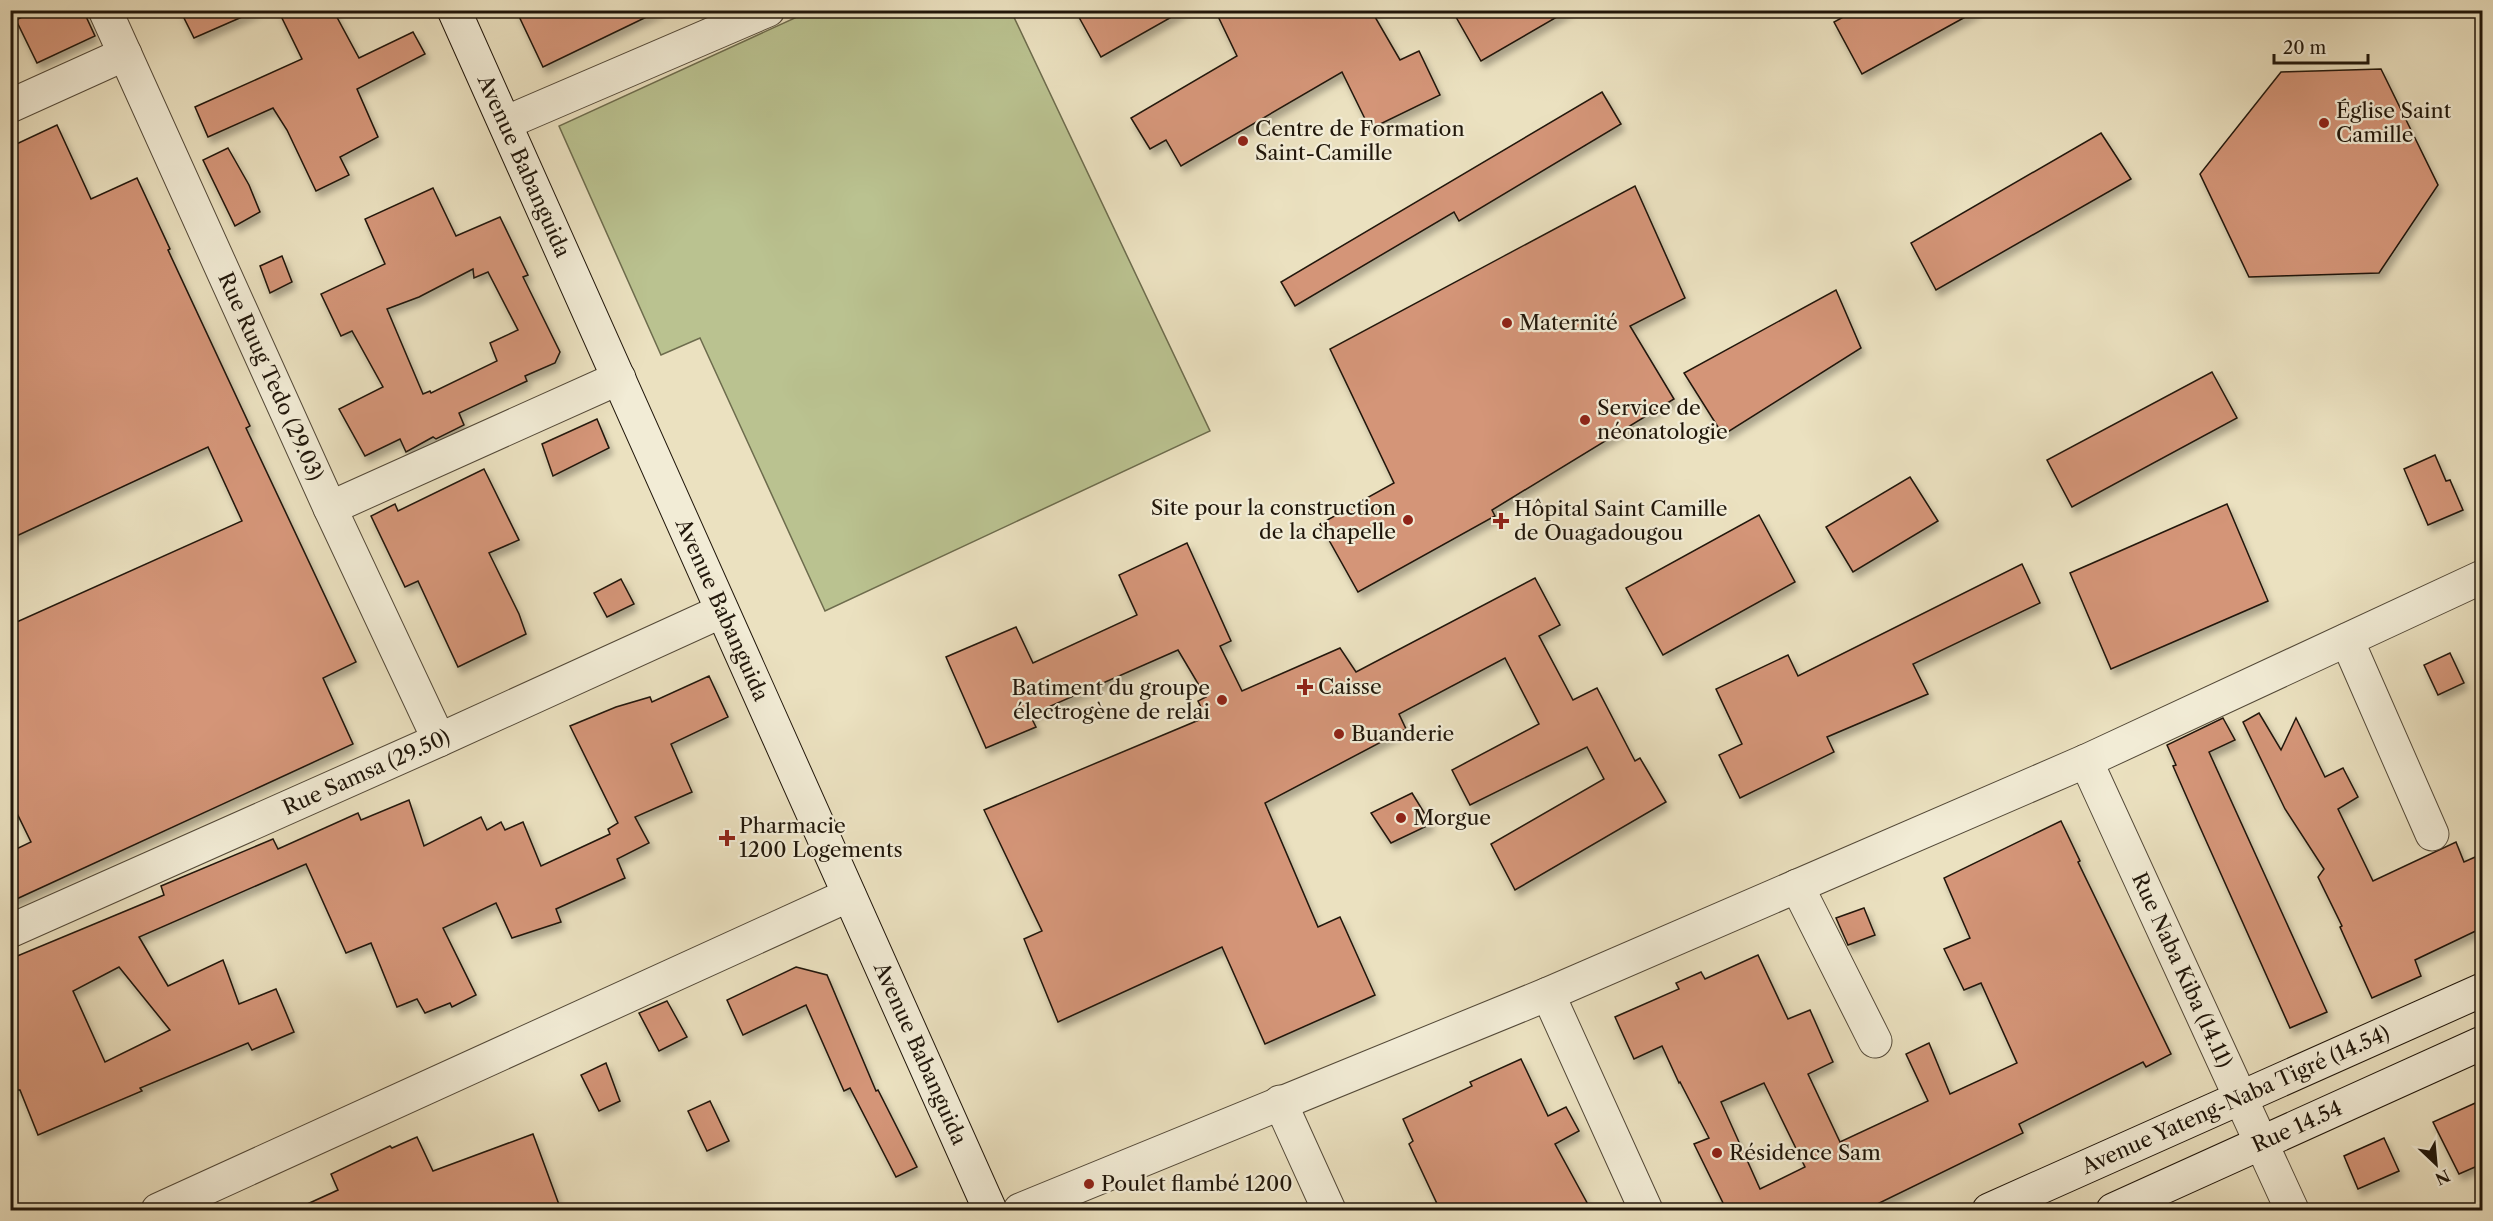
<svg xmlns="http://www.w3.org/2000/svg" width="2493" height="1221" font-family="'Libre Caslon Text',serif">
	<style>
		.green { fill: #bac290; stroke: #6d6c4d; stroke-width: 1.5 }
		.building { fill: #d49578; stroke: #20160a; stroke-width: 1.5; fill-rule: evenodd; filter: url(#shadow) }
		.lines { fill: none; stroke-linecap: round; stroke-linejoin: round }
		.street-casing { stroke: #534938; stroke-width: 35 }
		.secondary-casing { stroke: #20160a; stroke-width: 35 }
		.street { stroke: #f2ecd6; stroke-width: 33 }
		.secondary { stroke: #f2ecd6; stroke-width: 33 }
		.poi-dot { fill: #8f2418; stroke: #f2ecd6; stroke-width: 2 }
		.labels { text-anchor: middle; stroke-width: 4.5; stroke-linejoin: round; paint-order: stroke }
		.poi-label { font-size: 21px; fill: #20160a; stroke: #f2ecd6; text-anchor: start }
		.street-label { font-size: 21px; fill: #20160a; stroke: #f2ecd6 }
	</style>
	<defs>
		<filter id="shadow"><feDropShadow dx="3.5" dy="6" stdDeviation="3" flood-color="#0004"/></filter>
	</defs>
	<rect width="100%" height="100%" fill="#ebe1c0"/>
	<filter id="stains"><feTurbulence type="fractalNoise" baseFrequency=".00333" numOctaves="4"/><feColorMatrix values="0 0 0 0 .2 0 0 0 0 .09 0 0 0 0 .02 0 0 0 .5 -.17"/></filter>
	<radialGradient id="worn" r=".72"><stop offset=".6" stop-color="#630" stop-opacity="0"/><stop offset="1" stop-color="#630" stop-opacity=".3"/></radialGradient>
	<path class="green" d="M810 11H1011L1210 431 825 611 700 338 661 355 559 126Z"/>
	<g class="building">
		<path d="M36 10H83L95 36 37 63 16 20Z"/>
		<path d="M180 10H258L194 38Z"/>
		<path d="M278 10H333L359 58 413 32 425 54 357 89 378 137 340 157 349 175 316 191 287 130 273 108 208 137 195 107 302 59Z"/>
		<path d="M516 10H661L543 67Z"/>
		<path d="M1075 10H1184L1101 57Z"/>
		<path d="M1215 10H1371L1400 60 1419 51 1440 95 1370 129 1342 72 1181 166 1166 140 1150 149 1131 118 1237 56Z"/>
		<path d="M1452 10H1569L1481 61Z"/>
		<path d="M1856 10H1978L1862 74 1834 22Z"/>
		<path d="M2381 69 2438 185 2379 273 2249 277 2200 174 2281 72Z"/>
		<path d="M1602 92 1621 124 1459 221 1454 212 1295 306 1281 282Z"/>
		<path d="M57 125 91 199 137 178 170 249 168 250 250 426 246 428 356 662 323 678 353 744 10 902V852L31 842 10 799V625L242 521 208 447 10 539V147Z"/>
		<path d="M2101 133 2131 179 1936 290 1911 243Z"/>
		<path d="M228 148 249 185 260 212 235 226 203 160Z"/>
		<path d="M1635 186 1685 298 1630 326 1674 399 1492 510 1495 516 1358 592 1320 524 1394 483 1330 349Z"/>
		<path d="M433 188 456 236 500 217 528 275 523 277 560 352 555 363 525 376 527 381 459 413 464 425 436 439 433 437 406 452 400 439 365 456 339 409 383 387 352 331 341 336 321 294 385 264 365 219ZM473 269 474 278 488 272 518 330 490 343 497 361 431 393 430 391 423 394 387 309 419 297Z"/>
		<path d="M282 256 292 282 270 293 260 266Z"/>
		<path d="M1836 290 1861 348 1723 435 1684 373Z"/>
		<path d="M2212 372 2237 418 2072 507 2047 460Z"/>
		<path d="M597 419 609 448 553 476 542 444Z"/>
		<path d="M2435 455 2446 481 2450 480 2463 510 2428 525 2404 469Z"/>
		<path d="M484 469 519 540 489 553 519 614 526 634 458 667 418 581 405 587 371 516 395 504 398 511Z"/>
		<path d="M1910 477 1938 521 1853 572 1826 527Z"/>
		<path d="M2227 504 2268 601 2111 669 2070 573Z"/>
		<path d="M1759 515 1795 582 1663 655 1626 588Z"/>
		<path d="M1187 543 1231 641 1220 646 1242 691 1340 648 1356 672 1535 578 1560 625 1539 636 1573 700 1597 688 1635 761 1640 758 1666 802 1515 890 1491 844 1604 779 1587 747 1470 805 1452 770 1539 724 1505 658 1399 714 1406 729 1265 803 1318 927 1340 917 1375 995 1265 1044 1222 947 1058 1022 1024 939 1042 931 984 810 1206 717 1198 701 1206 697 1178 650 1030 715 1036 727 986 748 946 657 1016 627 1033 663 1137 615 1119 575Z"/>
		<path d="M2022 564 2040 603 1913 664 1928 694 1827 737 1834 752 1740 798 1719 755 1742 744 1716 689 1788 655 1798 676Z"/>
		<path d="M621 579 634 604 607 617 594 593Z"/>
		<path d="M2450 653 2464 683 2438 695 2424 665Z"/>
		<path d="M709 676 728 717 671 744 692 792 635 817 649 843 617 859 625 878 556 909 561 922 512 938 496 903 443 928 476 995 452 1007 450 1003 425 1013 417 999 397 1007 371 943 346 953 306 864 139 937 168 986 223 960 239 1004 276 989 294 1032 252 1050 248 1043 140 1088 142 1091 38 1135 20 1090H18L10 1075V959L164 895 161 886 273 839 278 849 358 813 361 820 409 800 424 846 481 817 487 830 501 822 505 830 523 822 541 866 610 834 608 829 618 823 570 726 616 707 650 697 652 702ZM119 967 170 1030 105 1062 73 991Z"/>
		<path d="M2259 713 2281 750 2296 718 2325 777 2343 768 2358 797 2338 809 2373 881 2456 842 2464 862 2482 854V928L2415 960 2421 976 2372 998 2340 927 2342 926 2318 877 2324 869 2285 809 2243 722Z"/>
		<path d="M2223 718 2235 740 2209 752 2327 1012 2290 1028 2199 825 2173 766 2176 765 2167 745Z"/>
		<path d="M1412 793 1431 824 1391 843 1371 813Z"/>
		<path d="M2061 821 2080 861 2078 862 2171 1054 2146 1067 2143 1062 2019 1124 2023 1133 1865 1210H1714L1724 1205 1694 1144 1709 1138 1680 1082 1679 1083 1662 1046 1634 1059 1615 1017 1679 989 1676 983 1701 972 1705 979 1758 955 1788 1019 1810 1010 1833 1062 1808 1074 1840 1142 1928 1101 1906 1054 1929 1043 1950 1094 2017 1063 1981 983 1964 990 1944 949 1970 938 1944 878ZM1764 1083 1805 1167 1760 1189 1721 1102Z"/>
		<path d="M1864 908 1875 935 1848 945 1836 918Z"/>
		<path d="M796 967 827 975 876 1091 878 1090 917 1167 896 1177 850 1088 844 1091 806 1005 743 1035 727 1000Z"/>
		<path d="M667 1001 687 1037 659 1051 639 1013Z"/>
		<path d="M1521 1059 1548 1116 1566 1107 1579 1131 1555 1144 1591 1210H1440L1409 1144 1413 1141 1403 1119 1472 1086 1470 1082Z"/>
		<path d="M606 1063 620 1101 599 1111 581 1075Z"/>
		<path d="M2482 1100V1164L2459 1174 2433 1122Z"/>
		<path d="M710 1101 729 1141 707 1151 688 1111Z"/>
		<path d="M533 1134 561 1210H294L338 1190 331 1174 390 1146 392 1148 417 1137 433 1171Z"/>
		<path d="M2384 1138 2399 1171 2358 1189 2344 1156Z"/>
	</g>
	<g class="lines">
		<g class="street-casing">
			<g id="street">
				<path id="s1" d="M105 10 330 508 439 740"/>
				<path d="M10 106 125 54"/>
				<path d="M505 123 768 10"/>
				<path d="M330 508 619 378"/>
				<path d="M2347 640 2432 834"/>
				<path id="s2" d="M2086 761 2292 1210"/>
				<path d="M1797 886 1875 1041"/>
				<path id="s3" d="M10 931 439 740 722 611"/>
				<path d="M1548 994 1646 1210"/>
				<path d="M1280 1102 1329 1210"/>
				<path d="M158 1210 849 895"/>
				<path d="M1020 1210 1548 994 2086 761 2482 577"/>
			</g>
		</g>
		<g class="secondary-casing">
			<g id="secondary">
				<path id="s4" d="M454 10 990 1210"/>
				<path id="s5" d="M1989 1210 2482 990"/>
				<path id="s6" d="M2113 1210 2482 1043"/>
			</g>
		</g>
		<use href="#street" class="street"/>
		<use href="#secondary" class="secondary"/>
	</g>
	<g class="poi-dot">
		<circle cx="2324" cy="123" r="6"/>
		<circle cx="1243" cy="141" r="6"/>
		<circle cx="1507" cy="323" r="6"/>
		<circle cx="1585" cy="420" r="6"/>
		<circle cx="1408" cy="520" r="6"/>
		<path d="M1498 512h6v6h6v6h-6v6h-6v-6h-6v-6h6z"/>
		<path d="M1302 678h6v6h6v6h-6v6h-6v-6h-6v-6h6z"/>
		<circle cx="1222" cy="700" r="6"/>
		<circle cx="1339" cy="734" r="6"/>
		<circle cx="1401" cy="818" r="6"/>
		<path d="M724 829h6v6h6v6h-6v6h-6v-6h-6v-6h6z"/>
		<circle cx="1717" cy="1153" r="6"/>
		<circle cx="1089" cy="1184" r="6"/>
	</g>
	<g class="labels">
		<g class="poi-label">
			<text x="2336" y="118">Église Saint<tspan x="2336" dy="24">Camille</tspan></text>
			<text x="1255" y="136">Centre de Formation<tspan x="1255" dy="24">Saint-Camille</tspan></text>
			<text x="1519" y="330">Maternité</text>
			<text x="1597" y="415">Service de<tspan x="1597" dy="24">néonatologie</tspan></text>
			<text x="1396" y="515" text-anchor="end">Site pour la construction<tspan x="1396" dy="24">de la chapelle</tspan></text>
			<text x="1514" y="516">Hôpital Saint Camille<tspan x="1514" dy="24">de Ouagadougou</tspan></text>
			<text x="1318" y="694">Caisse</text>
			<text x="1210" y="695" text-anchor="end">Batiment du groupe<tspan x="1210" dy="24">électrogène de relai</tspan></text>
			<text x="1351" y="741">Buanderie</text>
			<text x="1413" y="825">Morgue</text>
			<text x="739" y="833">Pharmacie<tspan x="739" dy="24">1200 Logements</tspan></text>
			<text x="1729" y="1160">Résidence Sam</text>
			<text x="1101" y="1191">Poulet flambé 1200</text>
		</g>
		<g class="street-label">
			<text dy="7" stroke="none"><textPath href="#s4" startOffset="171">Avenue Babanguida</textPath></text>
			<text dy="7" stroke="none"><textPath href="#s1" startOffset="402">Rue Ruug Tedo (29.03)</textPath></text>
			<text dy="7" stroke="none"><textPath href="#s4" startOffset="657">Avenue Babanguida</textPath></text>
			<text dy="7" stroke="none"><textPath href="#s3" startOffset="390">Rue Samsa (29.50)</textPath></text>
			<text dy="7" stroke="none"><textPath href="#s2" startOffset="230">Rue Naba Kiba (14.11)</textPath></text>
			<text dy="7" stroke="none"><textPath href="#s4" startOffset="1143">Avenue Babanguida</textPath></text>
			<text dy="7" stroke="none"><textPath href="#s5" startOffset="270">Avenue Yateng-Naba Tigré (14.54)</textPath></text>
			<text dy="7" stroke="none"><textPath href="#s6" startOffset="202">Rue 14.54</textPath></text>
		</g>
	</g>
	<rect width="2493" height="1221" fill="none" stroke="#ebe1c0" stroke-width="36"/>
	<rect x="12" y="12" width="2469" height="1197" fill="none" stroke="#20160a" stroke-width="3"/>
	<rect x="18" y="18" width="2457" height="1185" fill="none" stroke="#20160a" stroke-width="1.5"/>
	<g transform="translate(2436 1164) rotate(154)" stroke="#f2ecd6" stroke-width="4.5" paint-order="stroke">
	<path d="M0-4.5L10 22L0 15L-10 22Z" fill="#20160a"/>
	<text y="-9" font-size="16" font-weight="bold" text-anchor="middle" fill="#20160a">N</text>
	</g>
	<path d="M2274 54v9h94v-9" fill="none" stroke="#20160a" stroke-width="3"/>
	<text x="2283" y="54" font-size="18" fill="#20160a" stroke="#f2ecd6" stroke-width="4.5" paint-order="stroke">20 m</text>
	<rect width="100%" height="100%" filter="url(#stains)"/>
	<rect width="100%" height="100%" fill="url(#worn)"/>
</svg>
